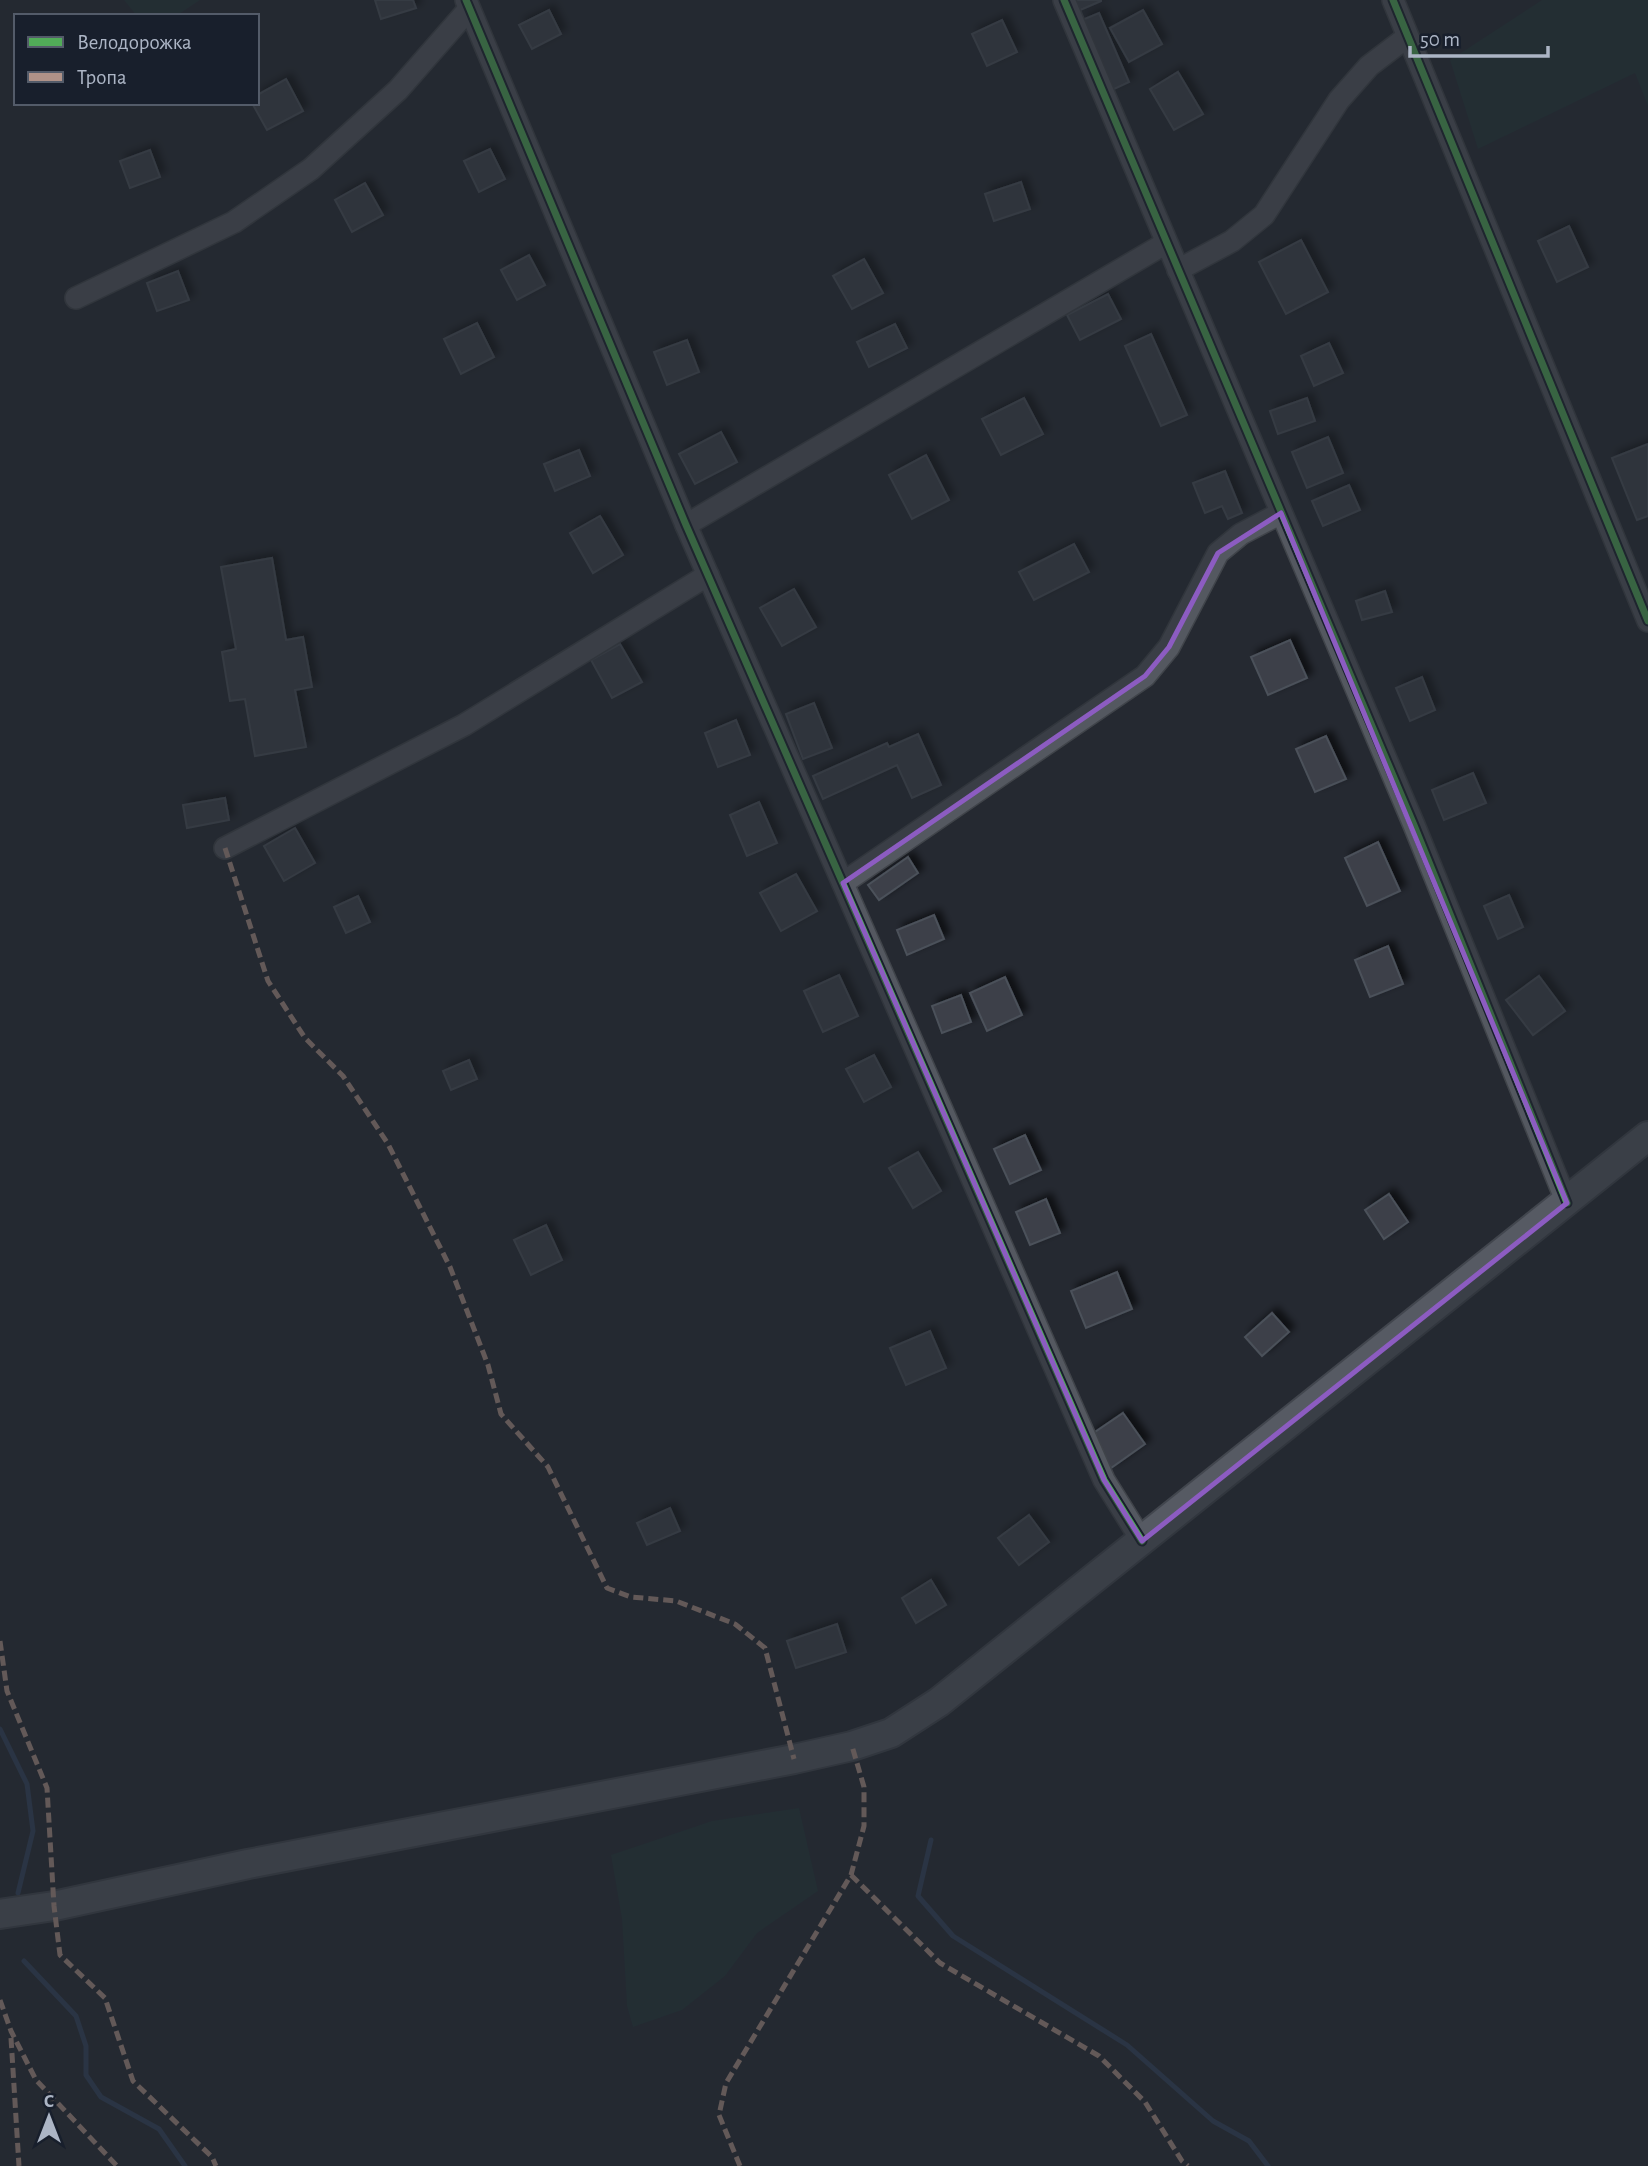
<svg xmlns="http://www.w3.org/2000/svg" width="1648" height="2166" font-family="'Alegreya Sans',sans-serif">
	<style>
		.green { fill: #223337 }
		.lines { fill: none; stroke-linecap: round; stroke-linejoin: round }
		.stream { stroke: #31415b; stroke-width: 5 }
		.building { fill: #3d414a; stroke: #4b515a; stroke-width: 2; filter: url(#shadow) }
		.minor-casing { stroke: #40444a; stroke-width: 24 }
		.major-casing { stroke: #42464e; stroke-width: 32 }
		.minor { stroke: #545860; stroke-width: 21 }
		.major { stroke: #565a63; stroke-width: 28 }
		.quiet { stroke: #af9288; stroke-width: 5; stroke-dasharray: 10 5; stroke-linecap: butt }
		.cycleway-casing { stroke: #181f2c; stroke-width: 11 }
		.cycleway { stroke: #51ab58; stroke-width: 7 }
		.marked { fill: none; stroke: #8c5cc1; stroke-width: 5; stroke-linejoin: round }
	</style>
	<defs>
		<filter id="shadow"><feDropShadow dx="5.5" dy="-5.5" stdDeviation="3.5" flood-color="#0009"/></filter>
	</defs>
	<rect width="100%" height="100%" fill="#252931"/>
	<g class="green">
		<path d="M124 0H200L176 16H137Z"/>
		<path d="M1542 0H1648V106L1635 73 1478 149 1450 60Z"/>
		<path d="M799 1808 818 1891 757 1933 725 1976 682 2010 633 2027 627 2006 622 1919 611 1855 712 1821Z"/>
	</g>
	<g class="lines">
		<g class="stream">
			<path d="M0 1729 27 1784 33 1831 18 1893"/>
			<path d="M931 1840 918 1896 953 1936 1127 2045 1213 2121 1249 2141 1268 2166"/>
			<path d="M24 1961 76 2016 86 2046V2075L101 2097 159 2129 185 2166"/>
		</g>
	</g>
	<g class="building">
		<path d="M375 0H413L416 8 381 19Z"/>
		<path d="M1073 0H1101V1L1078 11Z"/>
		<path d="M549 10 561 34 532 49 519 25Z"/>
		<path d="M1143 10 1162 44 1129 62 1110 28Z"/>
		<path d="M1099 13 1129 82 1112 90 1082 20Z"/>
		<path d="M1002 20 1017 52 987 66 972 34Z"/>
		<path d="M1178 72 1203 114 1174 130 1150 89Z"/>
		<path d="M286 79 303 111 267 130 252 103H257V95Z"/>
		<path d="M490 149 505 179 479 192 464 161Z"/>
		<path d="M150 150 160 177 130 188 120 161Z"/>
		<path d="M1021 182 1030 209 994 221 985 194Z"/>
		<path d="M365 183 383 215 352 232 335 200Z"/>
		<path d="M1569 226 1588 267 1557 282 1538 241Z"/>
		<path d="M1301 240 1328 292 1286 314 1259 262Z"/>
		<path d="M529 255 545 285 517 300 501 270Z"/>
		<path d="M864 259 883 293 852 309 833 276Z"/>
		<path d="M178 271 189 300 157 311 147 283Z"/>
		<path d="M1108 294 1121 319 1080 340 1067 315Z"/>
		<path d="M477 323 494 357 461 374 444 339Z"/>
		<path d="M895 324 907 348 869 367 857 342Z"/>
		<path d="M1151 334 1187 415 1161 426 1125 346Z"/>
		<path d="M687 340 699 372 667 385 654 352Z"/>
		<path d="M1329 343 1343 373 1314 386 1301 356Z"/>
		<path d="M1024 398 1043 434 1001 455 982 419Z"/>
		<path d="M1307 398 1315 421 1278 434 1270 411Z"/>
		<path d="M721 432 737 462 695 484 679 454Z"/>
		<path d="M1328 437 1343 473 1307 488 1292 452Z"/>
		<path d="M1648 444V516L1637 520 1612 458Z"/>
		<path d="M579 450 590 476 555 491 544 464Z"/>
		<path d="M926 455 949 500 912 519 889 475Z"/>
		<path d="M1225 471 1242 513 1228 519 1222 506 1205 513 1193 483Z"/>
		<path d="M1349 485 1360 510 1323 526 1312 501Z"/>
		<path d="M600 516 623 555 593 573 570 533Z"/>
		<path d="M1074 544 1089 572 1034 600 1019 572Z"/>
		<path d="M272 558 286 640 303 637 312 687 295 690 306 747 255 756 245 699 230 701 222 652 236 649 221 567Z"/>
		<path d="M794 589 816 627 782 646 760 608Z"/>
		<path d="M1385 591 1392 612 1362 620 1356 601Z"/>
		<path d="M1290 640 1307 678 1268 695 1251 657Z"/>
		<path d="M620 644 642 682 612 698 591 660Z"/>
		<path d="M1422 677 1435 710 1410 721 1396 688Z"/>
		<path d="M814 703 832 748 803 759 786 714Z"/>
		<path d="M736 720 750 755 718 767 705 733Z"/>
		<path d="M918 734 941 785 912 798 897 765 823 799 813 776 887 743 889 747Z"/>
		<path d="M1326 736 1346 779 1315 792 1296 749Z"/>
		<path d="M1473 773 1486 803 1444 820 1432 790Z"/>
		<path d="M225 798 229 820 187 828 183 805Z"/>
		<path d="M759 802 777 843 747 856 730 815Z"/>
		<path d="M295 828 315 863 284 881 264 846Z"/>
		<path d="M1378 842 1400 891 1367 906 1345 858Z"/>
		<path d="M908 857 918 873 879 900 868 885Z"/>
		<path d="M796 874 817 911 781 931 760 893Z"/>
		<path d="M1509 895 1523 927 1498 939 1484 906Z"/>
		<path d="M358 896 370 922 346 933 334 907Z"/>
		<path d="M934 915 944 939 907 955 897 930Z"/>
		<path d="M1388 946 1403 984 1370 997 1355 960Z"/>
		<path d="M839 975 858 1016 823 1032 804 991Z"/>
		<path d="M1539 976 1565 1011 1533 1035 1506 1000Z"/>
		<path d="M1005 977 1022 1015 987 1031 970 993Z"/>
		<path d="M961 995 971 1022 942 1033 932 1006Z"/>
		<path d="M874 1055 891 1087 864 1102 846 1069Z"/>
		<path d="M469 1060 477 1079 451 1090 443 1071Z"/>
		<path d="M1025 1135 1041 1170 1010 1184 994 1149Z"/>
		<path d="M918 1152 941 1191 913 1208 889 1168Z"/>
		<path d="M1389 1194 1408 1222 1384 1239 1365 1210Z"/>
		<path d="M1046 1199 1060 1233 1030 1245 1016 1212Z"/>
		<path d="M546 1225 562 1260 531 1275 514 1240Z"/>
		<path d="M1117 1272 1132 1309 1086 1328 1071 1291Z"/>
		<path d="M1272 1313 1289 1332 1262 1356 1245 1337Z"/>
		<path d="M930 1331 946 1368 906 1385 890 1348Z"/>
		<path d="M1123 1413 1145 1444 1111 1468 1089 1436Z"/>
		<path d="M670 1508 680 1531 647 1545 637 1523Z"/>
		<path d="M1029 1515 1049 1542 1019 1565 998 1538Z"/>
		<path d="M931 1580 946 1605 916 1623 902 1598Z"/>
		<path d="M837 1624 846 1652 796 1668 787 1641Z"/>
	</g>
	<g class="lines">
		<g class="minor-casing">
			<g id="minor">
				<path d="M466 0 686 525 1104 1480 1142 1541"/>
				<path d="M1064 0 1414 825 1567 1203"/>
				<path d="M1393 0 1648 621"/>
				<path d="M1178 270 1232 241 1264 215 1339 100 1369 66 1407 37"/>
				<path d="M76 298 234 222 311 169 398 90 469 9"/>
				<path d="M686 525 1166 243"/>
				<path d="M225 848 464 725 708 575"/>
				<path d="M843 883 1145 676 1169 647 1218 553 1241 534 1281 513"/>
			</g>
		</g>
		<g class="major-casing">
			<path id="major" d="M0 1914 54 1906 248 1864 794 1759 852 1746 891 1733 939 1702 1648 1136"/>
		</g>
		<use href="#minor" class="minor"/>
		<use href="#major" class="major"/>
		<g class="quiet">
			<path d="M225 848 268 981 305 1038 343 1076 388 1144 450 1267 488 1365 501 1414 548 1467 607 1588 631 1597 676 1601 735 1624 765 1648 794 1759"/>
			<path d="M0 1641 7 1691 47 1788 54 1906 60 1955 105 1998 133 2081 212 2157 216 2166"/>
			<path d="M851 1875 940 1963 1099 2056 1145 2102 1182 2161 1188 2166"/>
			<path d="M0 2000 11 2031 36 2080 117 2166"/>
			<path d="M11 2038 19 2166"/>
			<path d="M740 2166 719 2115 726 2083 851 1875 864 1826V1787L852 1746"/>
		</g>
		<g class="cycleway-casing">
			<g id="cycleway">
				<path d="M466 0 686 525 1104 1480 1142 1541"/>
				<path d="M1064 0 1414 825 1567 1203"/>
				<path d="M1393 0 1648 621"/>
			</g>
		</g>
		<use href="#cycleway" class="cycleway"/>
	</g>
	<path d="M0 0H1648V2166H0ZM1281 513 1567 1203 1142 1541 1104 1480 843 883 1145 676 1169 647 1218 553Z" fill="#252931" fill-opacity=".55" fill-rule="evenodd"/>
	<path class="marked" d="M1281 513 1567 1203 1142 1541 1104 1480 843 883 1145 676 1169 647 1218 553Z"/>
	<rect x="14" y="14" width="245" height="91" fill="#181f2c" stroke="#535b69" stroke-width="2"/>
	<rect x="28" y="37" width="35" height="10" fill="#51ab58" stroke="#535b69" stroke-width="2"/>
	<text x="77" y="49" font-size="21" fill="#acb5c5">Велодорожка</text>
	<rect x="28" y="72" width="35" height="10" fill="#af9288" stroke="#535b69" stroke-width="2"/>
	<text x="77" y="84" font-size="21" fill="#acb5c5">Тропа</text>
	<g transform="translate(49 2117)" stroke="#181f2c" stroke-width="5" paint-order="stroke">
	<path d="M0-5L12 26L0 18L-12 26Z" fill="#acb5c5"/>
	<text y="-10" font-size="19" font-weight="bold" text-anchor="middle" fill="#acb5c5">С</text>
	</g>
	<path d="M1410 46v10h138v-10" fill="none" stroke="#acb5c5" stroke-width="3.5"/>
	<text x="1420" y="46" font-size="21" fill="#acb5c5" stroke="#181f2c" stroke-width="5" paint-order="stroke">50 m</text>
</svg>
